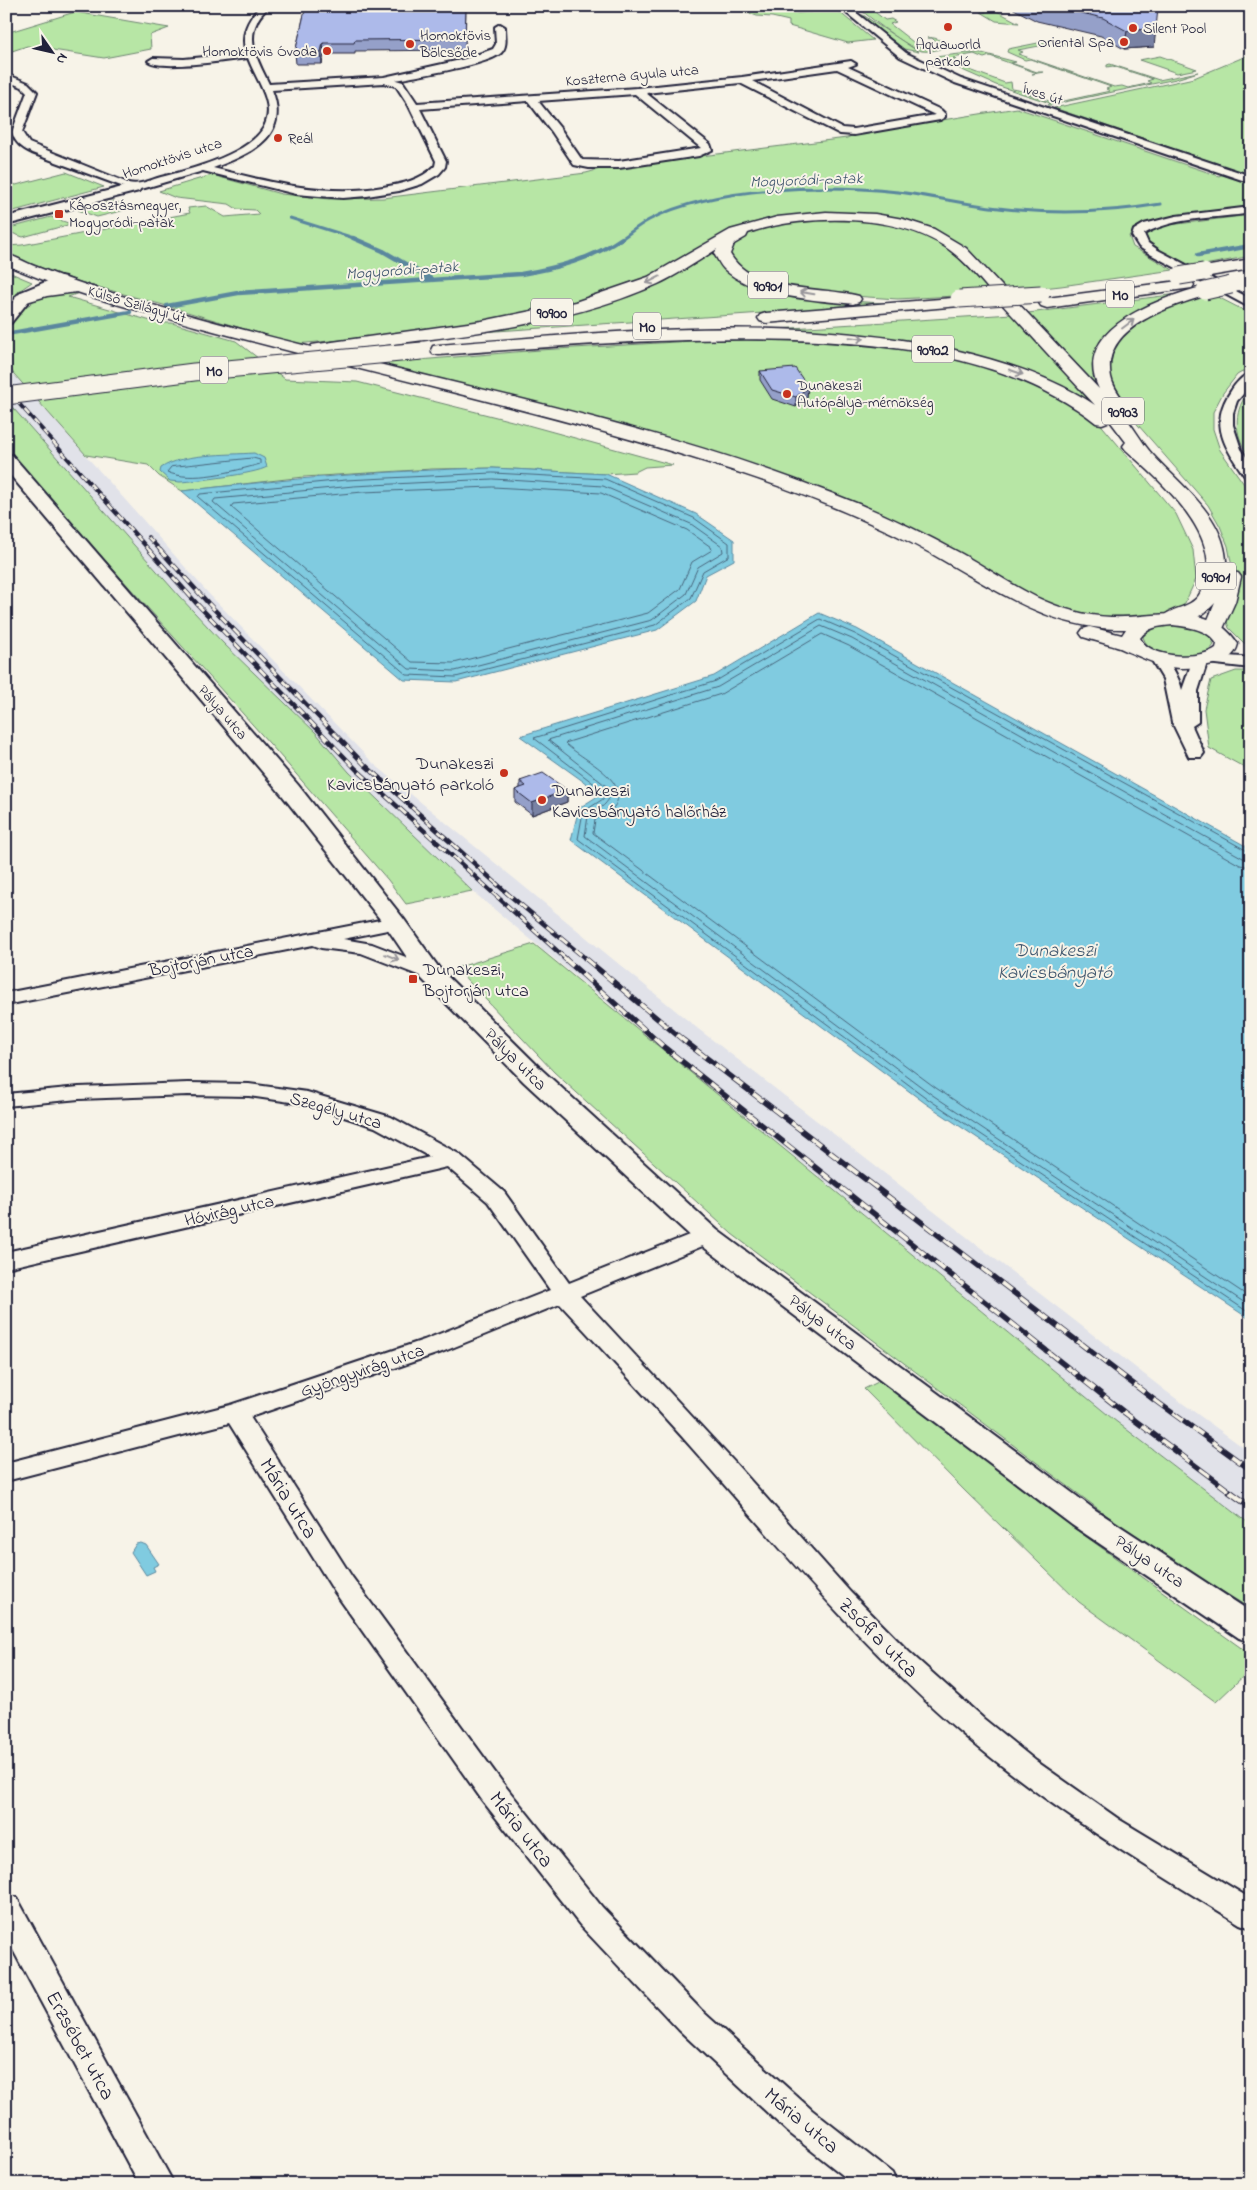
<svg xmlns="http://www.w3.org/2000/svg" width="1257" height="2190" font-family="'Indie Flower',sans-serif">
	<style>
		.built { fill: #e1e2e9 }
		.green { fill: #b7e6a5; stroke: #6c8470 }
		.water { fill: #80cbe0; stroke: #5a879e }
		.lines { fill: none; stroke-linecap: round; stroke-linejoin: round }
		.shore { stroke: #48667d; stroke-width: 1 }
		.stream-far1 { stroke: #5a879e; stroke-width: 3 }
		.stream { stroke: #5a879e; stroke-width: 4.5 }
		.minor-casing { stroke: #22223b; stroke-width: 4 }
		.tertiary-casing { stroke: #22223b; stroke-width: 4 }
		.secondary-casing { stroke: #22223b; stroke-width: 3 }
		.trunk-casing { stroke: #22223b; stroke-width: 3 }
		.minor { fill: #f7f3e8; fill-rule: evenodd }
		.tertiary { fill: #f7f3e8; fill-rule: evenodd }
		.secondary { fill: #f7f3e8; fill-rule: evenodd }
		.trunk { fill: #f7f3e8; fill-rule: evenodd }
		.rail-far3-casing { stroke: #22223b; stroke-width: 4 }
		.rail-far2-casing { stroke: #22223b; stroke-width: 4.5 }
		.rail-far1-casing { stroke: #22223b; stroke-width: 5.5 }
		.rail-casing { stroke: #22223b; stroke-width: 7 }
		.rail-far3 { stroke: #f7f3e8; stroke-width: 2.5; stroke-dasharray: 7; stroke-linecap: butt }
		.rail-far2 { stroke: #f7f3e8; stroke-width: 3; stroke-dasharray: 9; stroke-linecap: butt }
		.rail-far1 { stroke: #f7f3e8; stroke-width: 4; stroke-dasharray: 12; stroke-linecap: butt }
		.rail { stroke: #f7f3e8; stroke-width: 5; stroke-dasharray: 16; stroke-linecap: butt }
		.trunk-bridge-casing { stroke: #22223b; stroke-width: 19; stroke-linecap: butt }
		.trunk-bridge { stroke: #f7f3e8; stroke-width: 17 }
		.wall { fill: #95a0c9; stroke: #22223b }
		.shaded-wall { fill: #7982a4; stroke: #22223b }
		.building { fill: #adbaea; stroke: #22223b }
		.oneway { stroke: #97959a }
		.poi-dot { fill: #c8321e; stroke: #f7f3e8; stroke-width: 2 }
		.labels { text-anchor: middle; stroke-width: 4; stroke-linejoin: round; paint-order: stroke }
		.far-poi-label { font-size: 15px; fill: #22223b; stroke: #f7f3e8; text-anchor: start }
		.far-street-label { font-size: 15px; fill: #22223b; stroke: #f7f3e8 }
		.far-water-label { font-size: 16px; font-style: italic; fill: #3e556d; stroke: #f7f3e8 }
		.shield { fill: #f7f3e8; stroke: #62616f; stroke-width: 1 }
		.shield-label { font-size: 16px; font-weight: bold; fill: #22223b }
		.poi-label { font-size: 18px; fill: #22223b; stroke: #f7f3e8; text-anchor: start }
		.street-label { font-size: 18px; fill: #22223b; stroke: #f7f3e8 }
		.water-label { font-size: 19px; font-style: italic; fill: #3e556d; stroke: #f7f3e8 }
		.near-street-label { font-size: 21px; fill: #22223b; stroke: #f7f3e8 }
	</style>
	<rect width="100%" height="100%" fill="#f7f3e8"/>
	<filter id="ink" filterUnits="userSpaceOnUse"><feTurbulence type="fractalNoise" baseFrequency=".02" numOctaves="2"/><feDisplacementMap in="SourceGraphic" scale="10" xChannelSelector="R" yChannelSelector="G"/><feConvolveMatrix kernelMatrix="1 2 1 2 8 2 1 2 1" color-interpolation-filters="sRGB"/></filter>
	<g filter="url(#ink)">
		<path class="built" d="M6 366 209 594 374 764 697 1028 1167 1392 1251 1453V1525L1113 1419 472 891 349 772 316 733 223 643 179 596 6 400Z"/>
		<g class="green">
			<path d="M728 6H769L798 13 811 12 796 8 795 6H832L873 40 848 43 789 26V21L772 17 757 16Z"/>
			<path d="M856 6H867L885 20 891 19 896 22 890 24 922 49 941 47 932 38H927C935 37 939 39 946 44H943L945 46C940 50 929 52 922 51 909 49 868 16 856 6Z"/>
			<path d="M979 6H991L993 9 1019 23 996 21 981 12H986Z"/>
			<path d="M75 12 169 28 150 35 151 49 104 58 27 46 6 53V33Z"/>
			<path d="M860 15H863L919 52 904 49Z"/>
			<path d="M1043 42 1070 43 1062 45 1055 43 1018 50 1023 52 1018 54 1114 87 1122 86 1128 88 1151 83 1147 81 1153 79 1113 66 1107 67V65L1110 64 1159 80 1198 72 1176 79 1050 105H1048L1050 103 996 85 942 61 957 62 951 63 1005 83 1011 82 1012 89C1025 90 1030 97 1044 98V100L1053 101 1054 98 1064 101 1110 91 1106 89 1111 87 1030 59 1025 60 1007 52 1008 49Z"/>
			<path d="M968 53H982L1016 62 1011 63 1037 72H1044L1032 74 1037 73 990 56 984 58 974 54 953 58 957 60 955 61 940 60 935 57Z"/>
			<path d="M1251 54V207L1148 223 1133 231 1129 236 1133 247 1173 270 1061 286 1006 292 962 247 889 219 770 220 644 282 576 304 444 331 295 344 167 306 80 282 25 262 6 252V246L22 245 190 213 188 208 206 206 225 217 259 214 255 210 237 209 229 204 176 198 159 191 212 175 281 194 329 199 383 198 586 173 604 168 847 138 855 134 1017 108 1219 176 1233 169 1054 108 1194 78Z"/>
			<path d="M1160 56 1197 69 1177 73 1139 60Z"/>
			<path d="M66 172 104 187 6 213V181L16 185Z"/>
			<path d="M114 201 133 208 97 217 78 210Z"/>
			<path d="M1251 215V256L1194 267 1187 268 1145 245 1142 233 1161 226Z"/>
			<path d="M51 217 71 224 23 237 6 231V229Z"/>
			<path d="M839 219C876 222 915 225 946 248 964 261 978 279 994 294L897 299 839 295 783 286 753 277 731 261 728 249C732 245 735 241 739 237 758 222 814 220 839 219Z"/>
			<path d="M713 250H716L718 259 742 279 835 300 897 304 467 333 586 307Z"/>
			<path d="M6 271 32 282 19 291 10 301 29 305C39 293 64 288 79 293L68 297 158 323H172L236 341 285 379 357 382 524 424 673 465 645 467 635 472 606 474 493 468 432 469 304 477 182 491 159 476 148 465 86 455 6 365Z"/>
			<path d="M1210 293 1251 314V367L1237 375 1223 393 1213 412V429L1220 450 1251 494V646L1244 643 1229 628 1226 619 1235 583 1228 546 1220 526 1208 505 1124 409 1106 377 1110 348 1140 319 1173 303Z"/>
			<path d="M1178 294C1146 307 1090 325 1093 369 1093 375 1097 382 1099 387L1028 313Z"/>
			<path d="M1012 314 1096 404 1029 372 957 351 883 337 776 329Z"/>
			<path d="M761 337 857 341 948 356 1014 376 1042 388 1098 421 1176 514 1193 550 1196 579 1184 605 1174 612 1114 622 1048 606 885 517 845 498 788 477 687 445 370 364 540 350Z"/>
			<path d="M1251 388V458C1237 441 1233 421 1242 402 1245 397 1246 392 1251 388Z"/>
			<path d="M6 400 179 596 223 643 316 733 349 772 472 891 406 904 388 880 270 744 6 450Z"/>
			<path d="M1173 625C1189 626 1208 628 1214 645 1201 665 1150 661 1143 637 1151 626 1161 626 1173 625Z"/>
			<path d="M1236 671H1251V771L1209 748 1204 709 1211 680Z"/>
			<path d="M534 944 1113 1419 1251 1525V1609L1141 1541 732 1234 554 1072 456 968Z"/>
			<path d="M882 1380 1049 1510 1251 1655V1669L1216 1702 1079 1602 966 1492 864 1389Z"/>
		</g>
		<g class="water">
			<path d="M254 453 264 458 267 467C255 474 196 481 180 482L170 481 160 472 161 468C183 453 227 455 254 453Z"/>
			<path d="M493 468 606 474 696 514 734 540V560L706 575 696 601 657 630 456 682 404 680 182 491C286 479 389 470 493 468Z"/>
			<path d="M819 613 857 629 1251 849V1320L925 1103 571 840 579 808 601 794 520 736 714 676Z"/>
			<path d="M141 1543 146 1545 159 1564 153 1567 155 1571 146 1575 131 1552 136 1544Z"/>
		</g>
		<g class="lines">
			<g class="shore">
				<path d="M253 458 260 460V464C235 471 191 483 167 472L171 467Z"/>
				<path d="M493 473 605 479 694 518 729 543V556L703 571 691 598 655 625 456 677 407 675 198 497 200 494 346 480Z"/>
				<path d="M493 479 603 486 691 524 722 546 723 552 698 567 686 594 652 620 455 671 409 669 213 502 215 499 354 486Z"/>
				<path d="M493 487 601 493 687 530 711 547 712 550 692 562 680 589 648 613 454 663 412 662 231 507 233 504 363 492Z"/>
				<path d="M1251 853 855 634 820 619 716 681 534 738 605 792 603 799 583 812 578 839 928 1099 1251 1314"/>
				<path d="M1251 859 1243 858 852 639 821 626 718 687 548 740 610 789C612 804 598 809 588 816L585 836 931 1094 1251 1307"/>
				<path d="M1251 867 1240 865 849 646 822 634 721 694 565 743C580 759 633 780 614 807 610 813 601 816 595 820L593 833 936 1088 1251 1298"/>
			</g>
			<g class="stream-far1">
				<path d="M290 218 357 239"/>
				<path d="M621 239C630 233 639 225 649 220 714 186 826 184 898 192 938 197 977 207 1018 210 1066 214 1113 212 1161 204"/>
			</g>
			<g class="stream">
				<path d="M353 238 383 251 431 279"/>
				<path d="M1198 255 1251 246"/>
				<path d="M167 306 238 293 521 274C557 268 592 259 622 238"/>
				<path d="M6 334 130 312"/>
			</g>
			<g class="minor-casing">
				<g id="minor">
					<path d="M260 6H269C265 11 259 16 257 22 246 43 260 65 269 84L384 77 465 59 493 49 496 44 495 27 500 24 505 27C505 36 508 46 501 53 488 65 417 76 396 80L403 82 417 103 637 88 742 77 851 61 856 64 848 67 941 110 945 114V117L940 120 854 135 840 134 740 83 646 93 710 144 712 150 699 156 619 168H589L574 165 552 132 528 101 420 109 446 161 445 167 439 174 422 184 399 191 367 196 343 198 296 194 203 171 145 188 132 190 32 153C22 148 15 143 12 132L27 92 22 87 6 81V74L28 83 37 92 22 132 29 143 128 183C139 186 150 180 161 177 189 170 256 153 266 122 274 101 255 78 248 58 229 60 160 71 148 61L153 58 184 59 246 53C240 34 248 20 260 6ZM837 69 933 114 935 115 854 129 842 128 752 81ZM384 83 396 86 409 106 436 161 435 166C421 180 402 184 383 187 324 197 269 182 213 168 250 154 291 137 272 90ZM635 94 701 148 619 161 582 160 560 128 538 101Z"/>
					<path d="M838 6H848L906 53 961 79 1251 176V183L955 83 900 57Z"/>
					<path d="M1251 207V213C1216 219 1176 216 1144 234L1148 243 1158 250 1251 299V308L1150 254 1139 247 1132 236 1134 230 1144 224 1176 216Z"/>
					<path d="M1251 373V385L1237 401 1233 413V425L1241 449 1251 464V479L1246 478C1226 449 1208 424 1231 391 1235 384 1243 375 1251 373Z"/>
					<path d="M1159 654 1165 656C1172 667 1179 677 1182 690L1193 659C1213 654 1229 656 1251 658V668L1207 663 1198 691V722L1192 726 1204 753 1201 757H1189L1172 722 1163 679 1151 659 1153 656Z"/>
					<path d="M395 917 402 919 405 923 402 927 343 939 372 944 437 969 440 973 437 977 430 979 423 977 361 953 321 948 313 945 6 1005V993Z"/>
					<path d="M188 1083 249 1084 307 1092 391 1117 459 1154 504 1192 569 1283 699 1231 707 1229 715 1231 718 1236 715 1241 580 1296 736 1464 850 1592 909 1652 984 1719 1036 1761 1120 1820 1251 1899V1928L1240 1924C1145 1866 1049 1808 964 1735 874 1658 798 1569 720 1480 668 1420 614 1362 560 1304L442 1352 250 1417 352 1577 502 1782 602 1907 701 2010 812 2110 892 2173 897 2184H854L788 2132 679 2030 580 1925 482 1800 334 1591 229 1423 6 1481V1463L230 1405 424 1340 550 1290 488 1202 447 1167 6 1268V1252L430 1157 375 1127 304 1104 249 1096 188 1095 79 1099 6 1106V1094L79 1087Z"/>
					<path d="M6 1894 17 1898 174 2184H139L6 1937Z"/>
				</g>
			</g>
			<g class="tertiary-casing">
				<g id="tertiary">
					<path d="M134 184 141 188 139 191 6 225V217Z"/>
					<path d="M60 276 65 277 67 280 65 283 31 298 11 323 6 325V310L21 292Z"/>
					<path d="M6 454 12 455 298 785 403 918 439 968 542 1070 717 1230 1094 1509 1251 1612V1642L1239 1638 1072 1525 697 1242 524 1082 421 978 387 928 282 795 6 470Z"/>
				</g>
			</g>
			<g class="secondary-casing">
				<path id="secondary" d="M6 254C17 257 26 263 37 267 55 274 73 281 92 287 163 309 235 328 307 346 482 391 663 427 831 493 876 510 920 531 962 554 987 568 1010 584 1036 597 1059 608 1085 616 1111 617 1155 619 1209 598 1238 644 1235 657 1225 661 1213 664 1171 674 1157 664 1120 648 1108 644 1095 641 1083 637L1080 633 1083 629 1090 627 1122 635 1126 629C1057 630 1009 598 951 565 926 550 899 536 872 524 790 486 702 460 615 435 475 396 334 364 195 326 156 315 116 305 77 292L47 296 23 303 17 301 15 298 17 295 45 286 56 285 6 265ZM1173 625C1189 627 1208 629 1217 644L1216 648C1200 660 1150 659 1140 638 1148 627 1160 626 1173 625Z"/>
			</g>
			<g class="trunk-casing">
				<g id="trunk">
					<path d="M826 212 875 214 903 219 934 229 966 248 1099 389C1069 328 1163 297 1205 286L1211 288 1213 291 1211 294C1174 305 1100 326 1111 377 1113 388 1122 398 1128 407L1125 411 1121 412C1133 425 1141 442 1153 455 1184 489 1230 520 1226 572L1238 573 1241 577 1235 602 1221 633 1214 635 1207 633 1204 629 1215 603C1204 616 1181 628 1164 623L1161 619C1169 607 1190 609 1199 595 1233 542 1160 481 1126 450L1123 446 1126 442 1110 421 1102 424 1096 423C989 339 818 337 688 340 605 342 522 349 439 355L433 354 431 350 433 346 439 345C605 332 792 313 955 350 1005 362 1052 377 1095 405 1063 371 1032 336 1000 302 986 287 972 268 956 255 907 212 805 213 748 233L746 237 734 244 730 254C753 294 820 286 859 296L861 299 859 302 853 304C814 300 755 297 725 270 720 266 718 259 714 254L717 249C698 261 679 274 658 284 554 331 430 337 318 354L312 353 310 349 312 345 318 344 482 321 575 302 648 277 730 230 777 217Z"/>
					<path d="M1251 259V269L1204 277 1199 275 1196 272 1199 269 1204 267Z"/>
					<path d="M1186 280 1192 282 1194 285 1192 288 1047 308 1041 306 1039 303 1041 300 1047 298Z"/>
					<path d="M965 297 971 299 973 302 971 305 766 323 760 321 758 318 760 315 766 313Z"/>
				</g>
			</g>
			<use href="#minor" class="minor"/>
			<use href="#tertiary" class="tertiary"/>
			<use href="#secondary" class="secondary"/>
			<use href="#trunk" class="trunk"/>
			<g class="rail-far3-casing">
				<g id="rail-far3">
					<path d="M6 389 150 551"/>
					<path d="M148 537 161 551"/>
				</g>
			</g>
			<g class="rail-far2-casing">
				<g id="rail-far2">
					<path d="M149 550 198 605 356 769 566 959"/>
					<path d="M160 550 208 603 365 765 508 894 586 959"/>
				</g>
			</g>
			<g class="rail-far1-casing">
				<g id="rail-far1">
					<path d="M564 958 665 1048 1125 1413 1232 1493"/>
					<path d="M585 958 683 1040 1153 1399 1251 1470"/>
				</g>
			</g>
			<g class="rail-casing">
				<path id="rail" d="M1230 1492 1251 1507"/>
			</g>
			<use href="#rail-far3" class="rail-far3"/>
			<use href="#rail-far2" class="rail-far2"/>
			<use href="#rail-far1" class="rail-far1"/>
			<use href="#rail" class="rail"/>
			<g class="trunk-bridge-casing">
				<g id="trunk-bridge">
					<path d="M1179 276 1204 272"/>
					<path d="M1205 291 1231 285"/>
					<path d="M959 299 1041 294"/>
					<path d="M6 396 194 372 422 351"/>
				</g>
			</g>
			<use href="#trunk-bridge" class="trunk-bridge"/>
		</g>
		<g class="wall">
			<path d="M306 6H466L465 50 355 51V54H324L322 64H296L295 53Z"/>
			<path d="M1008 6H1151L1154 47 1124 49 1101 36 1037 21Z"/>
			<path d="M760 371 808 387 807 397 796 407 772 399 760 380Z"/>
			<path d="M520 781 567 790V802L532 815 515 802V790L520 788Z"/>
		</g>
		<g class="shaded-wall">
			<path d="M1156 28 1154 47 1124 49 1127 31Z"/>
			<path d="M323 43 324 54 322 64 321 52Z"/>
			<path d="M808 387 807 397 796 407V397Z"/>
			<path d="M567 790V802L532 815V803Z"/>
		</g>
		<g class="building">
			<path d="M306 6H466L465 39 355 40 354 43H323L321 52 295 53Z"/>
			<path d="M1052 6H1151L1158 8 1156 28 1127 31 1103 18Z"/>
			<path d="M795 368 808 387 796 397 772 390 760 371Z"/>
			<path d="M543 773 567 790 532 803 515 790 526 786 520 781Z"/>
		</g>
		<defs><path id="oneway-shaft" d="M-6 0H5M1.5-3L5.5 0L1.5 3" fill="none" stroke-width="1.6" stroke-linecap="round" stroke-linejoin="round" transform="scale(1.25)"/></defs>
		<g class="oneway">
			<use href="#oneway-shaft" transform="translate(653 280) rotate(153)"/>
			<use href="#oneway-shaft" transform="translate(807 293) rotate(-171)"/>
			<use href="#oneway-shaft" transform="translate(1128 324) rotate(-37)"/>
			<use href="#oneway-shaft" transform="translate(857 338) rotate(6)"/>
			<use href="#oneway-shaft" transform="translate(1016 372) rotate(19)"/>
			<use href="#oneway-shaft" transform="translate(392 957) rotate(22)"/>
		</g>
	</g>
	<g class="poi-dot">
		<circle cx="948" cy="27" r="5"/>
		<circle cx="1133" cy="28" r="5"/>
		<circle cx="1124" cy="42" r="5"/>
		<circle cx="410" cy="44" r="5"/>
		<circle cx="327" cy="51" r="5"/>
		<circle cx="278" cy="138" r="5"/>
		<rect x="54" y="209" width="10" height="10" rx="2.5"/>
		<circle cx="787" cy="394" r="5"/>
		<circle cx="504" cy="773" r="5"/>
		<circle cx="542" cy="800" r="5"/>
		<rect x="408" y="974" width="10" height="10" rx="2.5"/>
	</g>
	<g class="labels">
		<g class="far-poi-label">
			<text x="1143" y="33">Silent Pool</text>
			<text x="420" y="40">Homoktövis<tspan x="420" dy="17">Bölcsőde</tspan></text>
			<text x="1114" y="47" text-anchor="end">Oriental Spa</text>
			<text x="948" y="49" text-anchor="middle">Aquaworld<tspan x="948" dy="17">parkoló</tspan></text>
			<text x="317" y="56" text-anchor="end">Homoktövis Óvoda</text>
			<text x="288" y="143">Reál</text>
			<text x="69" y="210">Káposztásmegyer,<tspan x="69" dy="17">Mogyoródi-patak</tspan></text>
			<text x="797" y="390">Dunakeszi<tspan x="797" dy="17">Autópálya-mérnökség</tspan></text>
		</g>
		<g class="far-street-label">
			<text transform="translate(632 75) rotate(-5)" y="5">Koszterna Gyula utca</text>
			<text transform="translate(1043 94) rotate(18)" y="5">Íves út</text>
			<text transform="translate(172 158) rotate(-18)" y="5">Homoktövis utca</text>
			<text transform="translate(137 304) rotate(16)" y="5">Külső Szilágyi út</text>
			<text transform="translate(223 712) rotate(49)" y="5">Pálya utca</text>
		</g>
		<g class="far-water-label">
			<text transform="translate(806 179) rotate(-2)" y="6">Mogyoródi-patak</text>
			<text transform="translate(402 269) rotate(-4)" y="6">Mogyoródi-patak</text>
		</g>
		<g class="shield">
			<rect x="748" y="271.5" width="40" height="27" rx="4"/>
			<rect x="1106" y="280.5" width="28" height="27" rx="4"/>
			<rect x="531" y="298.5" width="42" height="27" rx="4"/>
			<rect x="633" y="312.5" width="28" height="27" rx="4"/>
			<rect x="912" y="335.5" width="42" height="27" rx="4"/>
			<rect x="200" y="356.5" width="28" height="27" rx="4"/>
			<rect x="1102" y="397.5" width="42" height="27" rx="4"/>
			<rect x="1196" y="562.5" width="40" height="27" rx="4"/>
		</g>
		<g class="shield-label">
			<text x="768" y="291">90901</text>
			<text x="1120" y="300">M0</text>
			<text x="552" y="318">90900</text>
			<text x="647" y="332">M0</text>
			<text x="933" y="355">90902</text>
			<text x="214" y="376">M0</text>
			<text x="1123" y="417">90903</text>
			<text x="1216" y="582">90901</text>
		</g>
		<g class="poi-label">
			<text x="494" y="769" text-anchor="end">Dunakeszi<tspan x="494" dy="21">Kavicsbányató parkoló</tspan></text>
			<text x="552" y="796">Dunakeszi<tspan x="552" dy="21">Kavicsbányató halőrház</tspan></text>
			<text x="423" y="975">Dunakeszi,<tspan x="423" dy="21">Bojtorján utca</tspan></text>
		</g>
		<g class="street-label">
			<text transform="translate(201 960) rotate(-11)" y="6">Bojtorján utca</text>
			<text transform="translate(516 1059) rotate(45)" y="6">Pálya utca</text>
			<text transform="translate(336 1110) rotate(16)" y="6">Szegély utca</text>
			<text transform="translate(229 1210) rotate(-13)" y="6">Hóvirág utca</text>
			<text transform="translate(823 1322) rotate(37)" y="6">Pálya utca</text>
			<text transform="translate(362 1370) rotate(-19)" y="6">Gyöngyvirág utca</text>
			<text transform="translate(1150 1561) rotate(34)" y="6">Pálya utca</text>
		</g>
		<g class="water-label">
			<text x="1055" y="956">Dunakeszi<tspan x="1055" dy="22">Kavicsbányató</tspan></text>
		</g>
		<g class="near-street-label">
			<text transform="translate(289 1498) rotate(58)" y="7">Mária utca</text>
			<text transform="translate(879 1637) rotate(45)" y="7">Zsófia utca</text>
			<text transform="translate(522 1829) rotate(52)" y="7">Mária utca</text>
			<text transform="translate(81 2045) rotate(61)" y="7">Erzsébet utca</text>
			<text transform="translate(802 2120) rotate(40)" y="7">Mária utca</text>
		</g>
	</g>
	<rect width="1257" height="2190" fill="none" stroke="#f7f3e8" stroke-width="25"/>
	<rect x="12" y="12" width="1232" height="2165" fill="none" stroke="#22223b" stroke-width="2" filter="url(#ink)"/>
	<g transform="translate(52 52) rotate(124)" stroke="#f7f3e8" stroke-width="4" paint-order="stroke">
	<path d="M0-4L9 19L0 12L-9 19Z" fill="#22223b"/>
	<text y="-8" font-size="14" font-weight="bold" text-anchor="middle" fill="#22223b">N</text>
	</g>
</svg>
